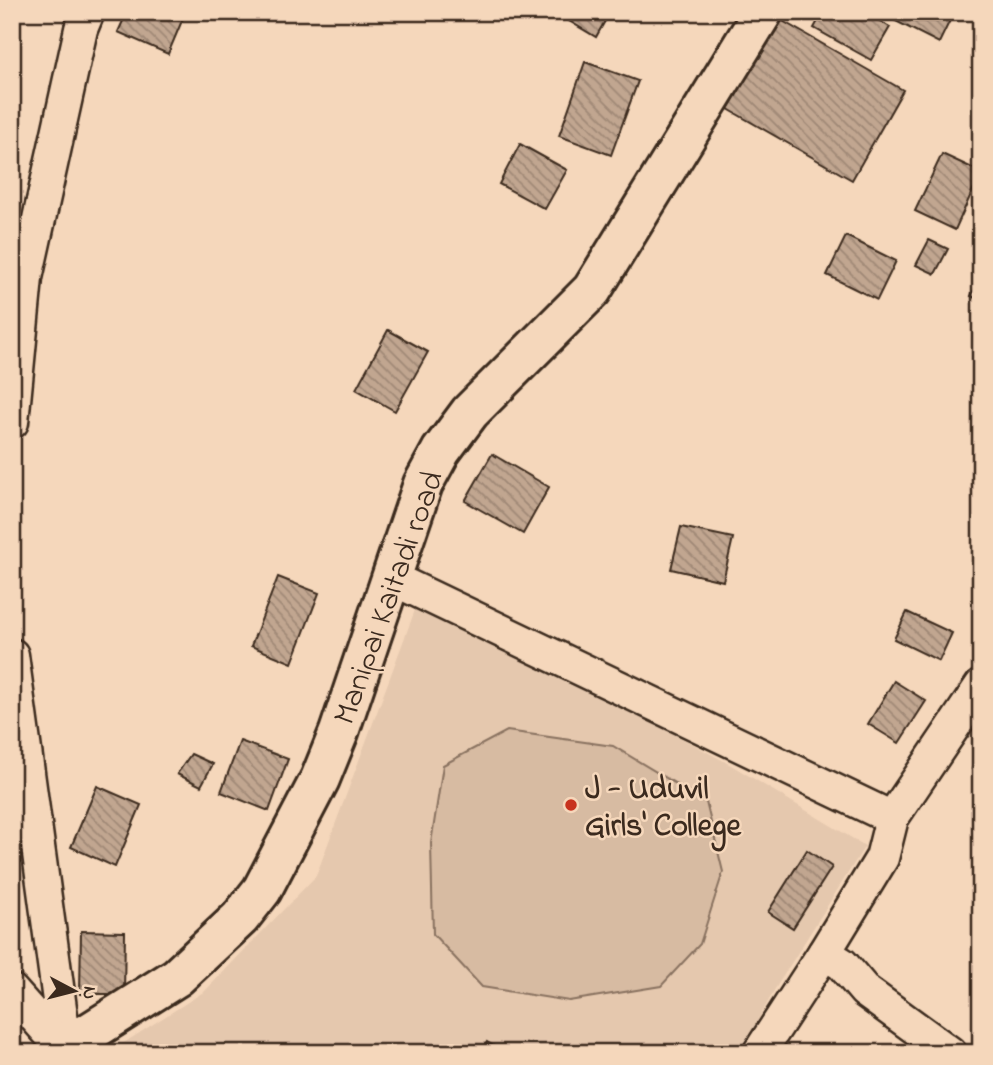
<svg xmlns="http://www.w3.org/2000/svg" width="993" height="1065" font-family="'Indie Flower',sans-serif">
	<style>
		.built { fill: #e5c8ae }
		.garden { fill: #d7bba2; stroke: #897260; stroke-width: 2 }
		.building { fill: url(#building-back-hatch); stroke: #3b2a1e; stroke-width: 2 }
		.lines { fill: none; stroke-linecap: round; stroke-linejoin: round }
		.minor-casing { stroke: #3b2a1e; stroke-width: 37 }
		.major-casing { stroke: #3b2a1e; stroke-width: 44 }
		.minor { stroke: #f5d7bb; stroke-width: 32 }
		.major { stroke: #f5d7bb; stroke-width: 38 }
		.poi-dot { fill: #c8321e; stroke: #f5d7bb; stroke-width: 2.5 }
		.labels { text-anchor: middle; stroke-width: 5; stroke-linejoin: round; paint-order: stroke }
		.street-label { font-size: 32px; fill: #3b2a1e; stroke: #f5d7bb }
		.poi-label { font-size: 32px; font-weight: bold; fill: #3b2a1e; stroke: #f5d7bb; text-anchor: start }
	</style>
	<defs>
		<pattern id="building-back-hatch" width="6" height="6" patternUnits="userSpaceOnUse" patternTransform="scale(1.75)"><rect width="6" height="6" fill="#c1a690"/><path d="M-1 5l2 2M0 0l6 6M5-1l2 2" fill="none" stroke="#9e8775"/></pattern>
	</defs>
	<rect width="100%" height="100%" fill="#f5d7bb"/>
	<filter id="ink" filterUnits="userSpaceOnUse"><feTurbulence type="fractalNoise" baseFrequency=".0143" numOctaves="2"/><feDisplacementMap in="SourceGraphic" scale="14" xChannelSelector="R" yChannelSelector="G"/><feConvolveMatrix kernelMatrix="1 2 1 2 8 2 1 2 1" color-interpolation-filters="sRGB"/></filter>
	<g filter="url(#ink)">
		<path class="built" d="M415 610 571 678 731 765 865 846 775 989 740 1053H108L205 991 316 876Z"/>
		<path class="garden" d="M507 731 613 746 706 802 723 872 700 944 661 986 569 1001 482 987 433 934 431 843 443 765Z"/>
		<g class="building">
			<path d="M127 12H176L184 16 168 54 118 32Z"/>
			<path d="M554 12H610L596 37Z"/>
			<path d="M823 12H864L890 27 871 60 814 28Z"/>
			<path d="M878 12H954L939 43Z"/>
			<path d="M779 19 903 90 852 180 728 109Z"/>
			<path d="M585 62 638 81 611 155 559 136Z"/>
			<path d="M520 144 567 170 545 209 499 184Z"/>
			<path d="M942 154 981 172 955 230 915 211Z"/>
			<path d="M846 236 896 261 877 300 827 275Z"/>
			<path d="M929 240 948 249 935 274 916 265Z"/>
			<path d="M981 276V301L971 296Z"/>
			<path d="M388 330 428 352 395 411 356 389Z"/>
			<path d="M492 454 549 487 523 534 465 501Z"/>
			<path d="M681 527 733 538 723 581 671 569Z"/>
			<path d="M278 577 319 593 292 663 251 646Z"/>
			<path d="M907 612 952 633 939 661 894 639Z"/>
			<path d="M894 681 926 701 899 743 868 724Z"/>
			<path d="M240 741 288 759 269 811 221 792Z"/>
			<path d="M981 745V772L972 769Z"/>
			<path d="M191 754 213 764 201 786 177 774Z"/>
			<path d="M97 786 141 805 115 867 71 847Z"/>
			<path d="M807 850 832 867 793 928 768 912Z"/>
			<path d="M81 931 125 932 124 994H80Z"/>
			<path d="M487 1042 506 1053H481Z"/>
		</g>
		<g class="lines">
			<g class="minor-casing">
				<g id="minor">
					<path d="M12 422 26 278 81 29 88 12"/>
					<path d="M391 578 892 818"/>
					<path d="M12 655 66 1052"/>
					<path d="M12 991 66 1052"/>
					<path d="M759 1053 824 953"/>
					<path d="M950 1053 865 991 842 964 824 953 882 858 892 818 981 686"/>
				</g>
			</g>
			<g class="major-casing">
				<path id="major" d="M65 1053 82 1037 177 977 240 918 262 890 320 779 339 732 423 484 441 451 470 412 592 290 763 12"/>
			</g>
			<use href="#minor" class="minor"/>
			<use href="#major" class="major"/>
		</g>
	</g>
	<circle class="poi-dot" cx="571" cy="805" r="7"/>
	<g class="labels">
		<g class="street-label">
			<text transform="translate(387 597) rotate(-70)" y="11">Manipai Kaitadi road</text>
		</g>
		<g class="poi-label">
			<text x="585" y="798">J - Uduvil<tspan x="585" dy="37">Girls' College</tspan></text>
		</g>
	</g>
	<rect width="993" height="1065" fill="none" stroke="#f5d7bb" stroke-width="42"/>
	<rect x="21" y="21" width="951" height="1023" fill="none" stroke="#3b2a1e" stroke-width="2.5" filter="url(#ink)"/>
	<g transform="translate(74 991) rotate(97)" stroke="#f5d7bb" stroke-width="5" paint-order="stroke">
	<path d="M0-5L12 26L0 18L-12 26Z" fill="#3b2a1e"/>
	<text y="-10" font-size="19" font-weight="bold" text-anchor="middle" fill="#3b2a1e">N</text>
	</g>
</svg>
